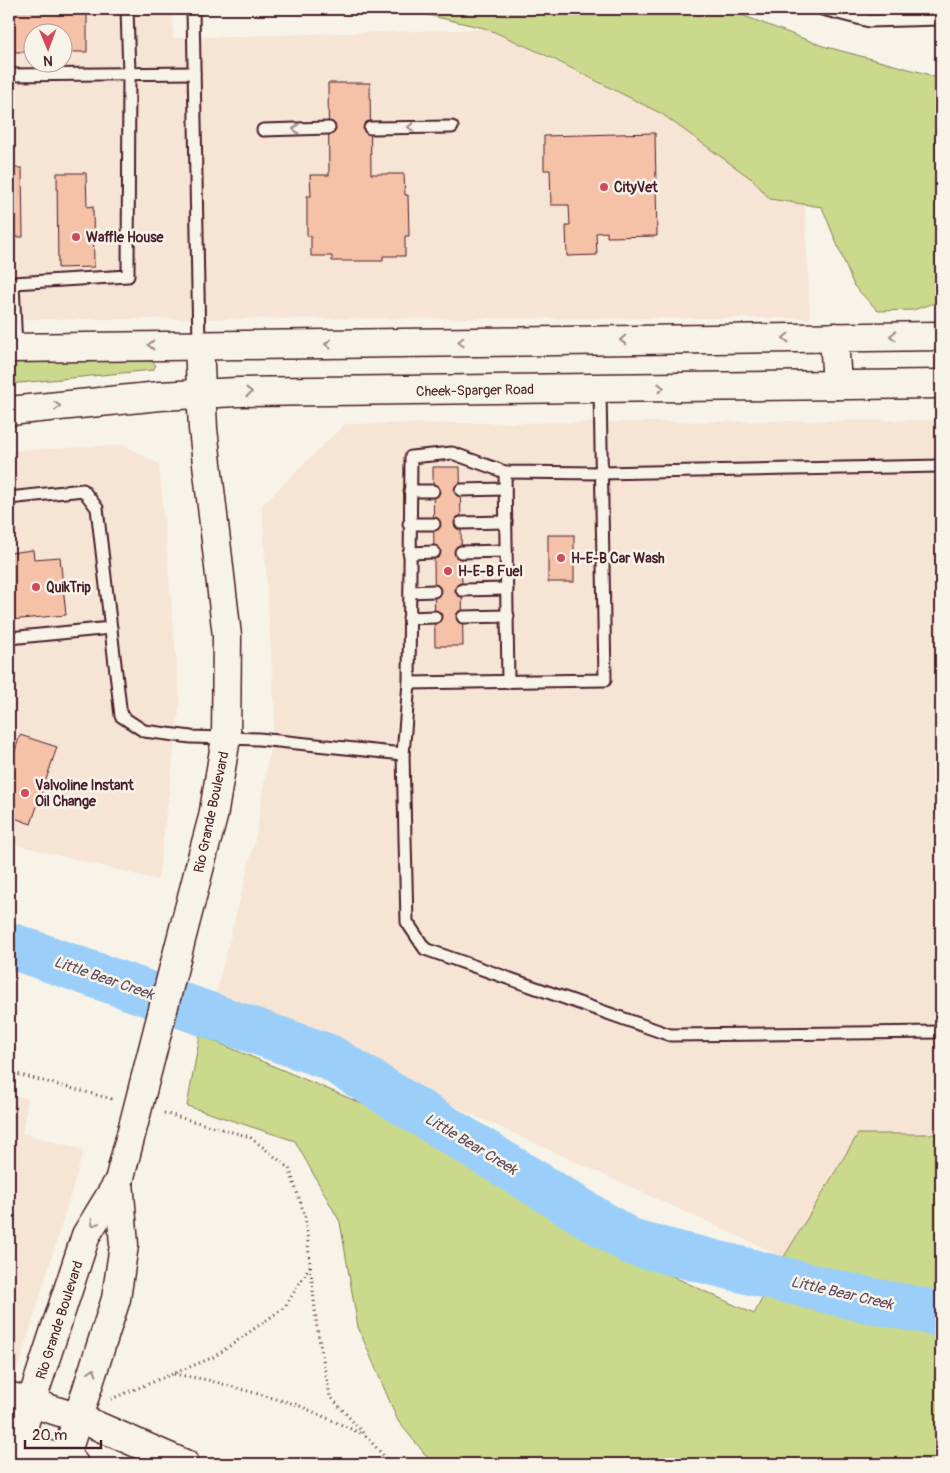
<svg xmlns="http://www.w3.org/2000/svg" width="950" height="1473" font-family="Pangolin,sans-serif">
	<style>
		.built { fill: #f6e4d4; fill-rule: evenodd }
		.green { fill: #cad98c; stroke: #8a7c5c }
		.lines { fill: none; stroke-linecap: round; stroke-linejoin: round }
		.river { stroke: #9bcff9; stroke-width: 46 }
		.building { fill: #f5c1a7; stroke: #4a1f2b }
		.service-casing { stroke: #4a1f2b; stroke-width: 15 }
		.tertiary-casing { stroke: #4a1f2b; stroke-width: 31 }
		.secondary-casing { stroke: #4a1f2b; stroke-width: 31 }
		.path { stroke: #4a1f2b; stroke-width: 3; stroke-dasharray: 1 4; stroke-linecap: butt }
		.service { stroke: #f7f3e8; stroke-width: 11 }
		.tertiary { stroke: #f7f3e8; stroke-width: 28 }
		.secondary { stroke: #f7f3e8; stroke-width: 28 }
		.tertiary-bridge-casing { stroke: #4a1f2b; stroke-width: 31; stroke-linecap: butt }
		.tertiary-bridge { stroke: #f7f3e8; stroke-width: 28 }
		.oneway { stroke: #a0898a }
		.poi-dot { fill: #d1495b; stroke: #f7f3e8; stroke-width: 2 }
		.labels { text-anchor: middle; stroke-width: 5; stroke-linejoin: round; paint-order: stroke }
		.poi-label { font-size: 14px; font-weight: bold; fill: #4a1f2b; stroke: #f7f3e8; text-anchor: start }
		.street-label { font-size: 14px; fill: #4a1f2b; stroke: #f7f3e8 }
		.water-label { font-size: 15px; font-style: italic; fill: #5e4b5e; stroke: #f7f3e8 }
	</style>
	<rect width="100%" height="100%" fill="#f7f3e8"/>
	<filter id="ink" filterUnits="userSpaceOnUse"><feTurbulence type="fractalNoise" baseFrequency=".02" numOctaves="2"/><feDisplacementMap in="SourceGraphic" scale="10" xChannelSelector="R" yChannelSelector="G"/><feConvolveMatrix kernelMatrix="1 2 1 2 8 2 1 2 1" color-interpolation-filters="sRGB"/></filter>
	<g filter="url(#ink)">
		<g class="built">
			<path d="M9 9H172L173 38 488 29 662 114 753 180 770 199 805 204 810 318 9 319ZM32 32H62V62H32Z"/>
			<path d="M941 420V1134H858L784 1257 215 997 256 836 275 715 262 505 345 424Z"/>
			<path d="M124 445 159 464 180 702 158 880 9 843V451Z"/>
			<path d="M9 1094 28 1099 22 1133 84 1150 22 1356 9 1393Z"/>
		</g>
		<g class="green">
			<path d="M402 9H726L823 46 924 73 941 80V301L913 310 878 311 854 286 822 207 770 199 753 180 662 114 545 55 488 29Z"/>
			<path d="M9 361H151L156 365 153 370 9 384Z"/>
			<path d="M200 1035 377 1110 607 1246 754 1314 784 1257 858 1134H941V1464H433L398 1421 358 1327 340 1222 295 1141 187 1106Z"/>
		</g>
		<g class="lines">
			<path class="river" d="M9 945 329 1057 633 1243 858 1298 941 1314"/>
		</g>
		<g class="building">
			<path d="M9 9H87V52H62V32H32V52H9Z"/>
			<path d="M328 83H370L371 174H404L405 195H408L409 236H405V256H383V261H332V256H311V236H307V196H311L310 175H329Z"/>
			<path d="M655 133 657 236 607 237V232L596 233 597 255 567 256 566 226H570L569 205H551L550 170H544V136Z"/>
			<path d="M9 168H22L23 237H9Z"/>
			<path d="M57 173H86L87 207 93 206 94 267 58 268Z"/>
			<path d="M433 467H460L463 646H435Z"/>
			<rect x="548" y="535" width="26" height="47"/>
			<path d="M33 550 34 559 60 557 66 615 9 620V553Z"/>
			<path d="M20 735 57 747 31 824 9 816V770Z"/>
		</g>
		<g class="lines">
			<g class="service-casing">
				<g id="service">
					<path d="M193 9 199 345"/>
					<path d="M822 9 869 21 941 19"/>
					<path d="M9 75 194 73"/>
					<path d="M370 128 452 127"/>
					<path d="M263 130 329 128"/>
					<path d="M9 283H13L16 348"/>
					<path d="M13 283 128 276 129 73 127 9"/>
					<path d="M941 466 601 473 505 472 452 453 411 457 409 683 403 754 407 922 425 949 670 1035 941 1032"/>
					<path d="M505 472 508 682"/>
					<path d="M461 490 505 489"/>
					<path d="M410 491H433"/>
					<path d="M9 498 83 490 97 508 121 716 144 731 191 737 259 739 403 754"/>
					<path d="M461 523 506 522"/>
					<path d="M409 524H434"/>
					<path d="M461 552 506 551"/>
					<path d="M409 553 434 552"/>
					<path d="M462 590 507 589"/>
					<path d="M410 592 434 591"/>
					<path d="M463 617 508 616"/>
					<path d="M409 618 435 617"/>
					<path d="M9 638 111 628"/>
					<path d="M409 683 605 680 600 389"/>
				</g>
			</g>
			<g class="tertiary-casing">
				<g id="tertiary">
					<path d="M199 345 203 429 227 636 226 738 213 817 203 854"/>
					<path d="M9 1396 79 1418 185 1464"/>
					<path d="M9 1441 74 1464"/>
					<path d="M11 1464 86 1235 119 1181"/>
					<path d="M63 1464 116 1299 124 1245 119 1181"/>
				</g>
			</g>
			<g class="secondary-casing">
				<g id="secondary">
					<path d="M834 337 837 385"/>
					<path d="M9 348 941 336"/>
					<path d="M9 411 160 396 237 392 941 384"/>
				</g>
			</g>
			<g class="path">
				<path d="M9 1072 112 1099"/>
				<path d="M164 1113 250 1137 289 1168 305 1216 317 1328 330 1396 391 1464"/>
				<path d="M174 1374 208 1380 298 1405 360 1433"/>
				<path d="M111 1399 214 1357 285 1307 310 1266"/>
			</g>
			<use href="#service" class="service"/>
			<use href="#tertiary" class="tertiary"/>
			<use href="#secondary" class="secondary"/>
			<g class="tertiary-bridge-casing">
				<path id="tertiary-bridge" d="M119 1181 203 854"/>
			</g>
			<use href="#tertiary-bridge" class="tertiary-bridge"/>
		</g>
		<defs><path id="oneway-chevron" d="M-2-3.5L2.5 0L-2 3.5" fill="none" stroke-width="1.6" stroke-linecap="round" stroke-linejoin="round" transform="scale(1.25)"/></defs>
		<g class="oneway">
			<use href="#oneway-chevron" transform="translate(411 127) rotate(180)"/>
			<use href="#oneway-chevron" transform="translate(296 129) rotate(179)"/>
			<use href="#oneway-chevron" transform="translate(893 336) rotate(179)"/>
			<use href="#oneway-chevron" transform="translate(786 338) rotate(179)"/>
			<use href="#oneway-chevron" transform="translate(623 340) rotate(179)"/>
			<use href="#oneway-chevron" transform="translate(461 342) rotate(179)"/>
			<use href="#oneway-chevron" transform="translate(328 344) rotate(180)"/>
			<use href="#oneway-chevron" transform="translate(151 345) rotate(179)"/>
			<use href="#oneway-chevron" transform="translate(661 388) rotate(-1)"/>
			<use href="#oneway-chevron" transform="translate(249 392) rotate(-1)"/>
			<use href="#oneway-chevron" transform="translate(57 406) rotate(-6)"/>
			<use href="#oneway-chevron" transform="translate(94 1223) rotate(121)"/>
			<use href="#oneway-chevron" transform="translate(93 1372) rotate(-73)"/>
		</g>
	</g>
	<g class="poi-dot">
		<circle cx="604" cy="187" r="5"/>
		<circle cx="76" cy="237" r="5"/>
		<circle cx="561" cy="558" r="5"/>
		<circle cx="448" cy="571" r="5"/>
		<circle cx="36" cy="587" r="5"/>
		<circle cx="25" cy="793" r="5"/>
	</g>
	<g class="labels">
		<g class="poi-label">
			<text x="614" y="192">CityVet</text>
			<text x="86" y="242">Waffle House</text>
			<text x="571" y="563">H-E-B Car Wash</text>
			<text x="458" y="576">H-E-B Fuel</text>
			<text x="46" y="592">QuikTrip</text>
			<text x="35" y="790">Valvoline Instant<tspan x="35" dy="16">Oil Change</tspan></text>
		</g>
		<g class="street-label">
			<text transform="translate(475 390) rotate(-1)" y="5">Cheek-Sparger Road</text>
			<text transform="translate(211 812) rotate(-78)" y="5">Rio Grande Boulevard</text>
			<text transform="translate(59 1320) rotate(-72)" y="5">Rio Grande Boulevard</text>
		</g>
		<g class="water-label">
			<text transform="translate(104 978) rotate(19)" y="5">Little Bear Creek</text>
			<text transform="translate(471 1144) rotate(31)" y="5">Little Bear Creek</text>
			<text transform="translate(842 1293) rotate(13)" y="5">Little Bear Creek</text>
		</g>
	</g>
	<rect width="950" height="1473" fill="none" stroke="#f7f3e8" stroke-width="30"/>
	<rect x="15" y="15" width="920" height="1443" fill="none" stroke="#4a1f2b" stroke-width="2" filter="url(#ink)"/>
	<g transform="translate(48 48) rotate(179)"><circle r="24" fill="#f7f3e8" stroke="#b29e9c"/>
	<path d="M0-4L9 19L0 12L-9 19Z" fill="#d1495b"/>
	<text y="-8" font-size="14" font-weight="bold" text-anchor="middle" fill="#4a1f2b">N</text>
	</g>
	<path d="M25 1440v8h76v-8" fill="none" stroke="#4a1f2b" stroke-width="2.5"/>
	<text x="32" y="1440" font-size="15" fill="#4a1f2b" stroke="#f7f3e8" stroke-width="4" paint-order="stroke">20 m</text>
</svg>
